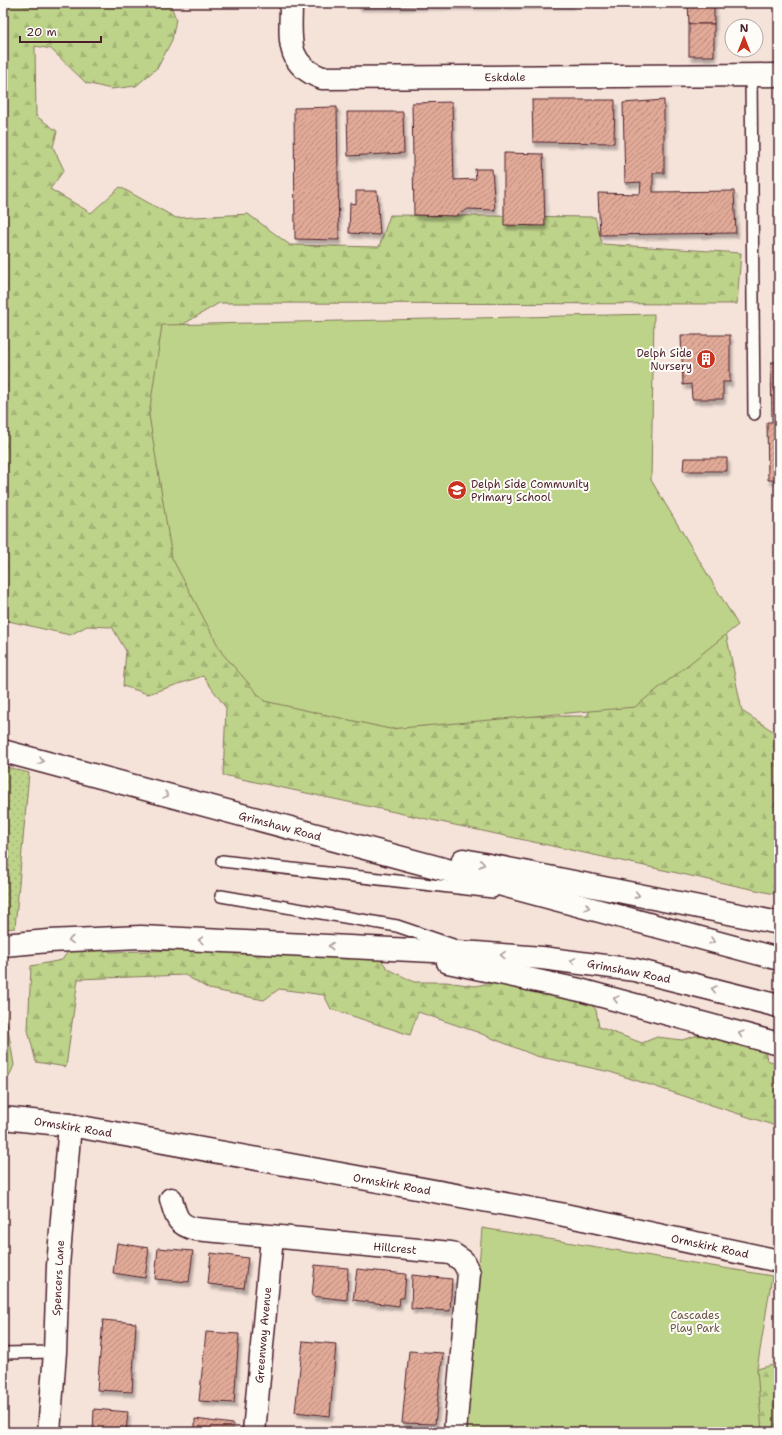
<svg xmlns="http://www.w3.org/2000/svg" width="782" height="1435" font-family="'Shantell Sans',sans-serif">
	<style>
		.grass { fill: url(#grass-dots); stroke: #84795a }
		.forest { fill: url(#forest-firs); stroke: #84795a }
		.green { fill: #bdd389; stroke: #84795a }
		.building { fill: url(#building-hatch); stroke: #4a1f2b; filter: url(#shadow) }
		.lines { fill: none; stroke-linecap: round; stroke-linejoin: round }
		.lane-casing { stroke: #4a1f2b; stroke-width: 14 }
		.street-casing { stroke: #4a1f2b; stroke-width: 25 }
		.secondary-casing { stroke: #4a1f2b; stroke-width: 25 }
		.lane { stroke: #fdfcf7; stroke-width: 11 }
		.street { stroke: #fdfcf7; stroke-width: 22 }
		.secondary { stroke: #fdfcf7; stroke-width: 22 }
		.oneway { stroke: #ac999b }
		.labels { text-anchor: middle; stroke-width: 4; stroke-linejoin: round; paint-order: stroke }
		.street-label { font-size: 11px; fill: #4a1f2b; stroke: #fdfcf7 }
		.poi-label { font-size: 11px; fill: #4a1f2b; stroke: #fdfcf7; text-anchor: end }
		.park-label { font-size: 11px; fill: #6c5547; stroke: #fdfcf7 }
	</style>
	<defs>
		<pattern id="grass-dots" width="8" height="8" patternUnits="userSpaceOnUse"><rect width="8" height="8" fill="#bdd389"/><path d="M2 2h.1M6 6h.1" fill="none" stroke="#a4b576" stroke-width="1.8" stroke-linecap="round"/></pattern>
		<pattern id="forest-firs" width="22" height="20" patternUnits="userSpaceOnUse"><rect width="22" height="20" fill="#bdd389"/><path d="M5 1l3.5 6h-7zM16 11l3.5 6h-7z" fill="#a4b576"/></pattern>
		<pattern id="building-hatch" width="6" height="6" patternUnits="userSpaceOnUse"><rect width="6" height="6" fill="#e1aa98"/><path d="M-1 1l2-2M0 6l6-6M5 7l2-2" fill="none" stroke="#b88a7c"/></pattern>
		<filter id="shadow"><feDropShadow dx="2.5" dy="4.5" stdDeviation="1" flood-color="#0004"/></filter>
	</defs>
	<rect width="100%" height="100%" fill="#f5e3da"/>
	<filter id="ink" filterUnits="userSpaceOnUse"><feTurbulence type="fractalNoise" baseFrequency=".025" numOctaves="2"/><feDisplacementMap in="SourceGraphic" scale="8" xChannelSelector="R" yChannelSelector="G"/><feConvolveMatrix kernelMatrix="1 2 1 2 8 2 1 2 1" color-interpolation-filters="sRGB"/></filter>
	<g filter="url(#ink)">
		<path class="grass" d="M3 766 29 773 15 928 3 929Z"/>
		<g class="forest">
			<path d="M3 3H170L176 19 172 40 158 67 136 86 111 89 86 83 51 49 35 46 36 116 57 131 53 147 64 170 50 189 91 213 120 187 176 218 248 214 290 245 379 247 390 215 595 217 602 244 741 253 737 304 219 303 167 334 391 716H587L615 662 725 628 742 711 779 735V895L223 775 226 708 203 676 148 694 123 686 126 651 112 627 87 626 70 635 4 620Z"/>
			<path d="M105 942 110 952 187 950 269 953 347 959 377 955 388 969 414 982H446L475 986 510 979 584 995 596 1010 599 1027 642 1043 657 1037 682 1040 705 1033 764 1045 767 1060 779 1064V1127L610 1072 536 1056 477 1032 418 1012 410 1035 331 1009 324 995 279 989 264 1000 209 989 185 975 78 979 66 1067 36 1062 28 1030 31 966 62 960 73 944Z"/>
			<path d="M3 999 14 1065 9 1077 3 1080Z"/>
			<path d="M773 1365 779 1369V1432H721L757 1369Z"/>
		</g>
		<g class="green">
			<path d="M654 314 651 480 738 625 635 707 390 729 264 701 222 653 172 558 149 415 162 325Z"/>
			<path d="M482 1228 772 1276 757 1369 762 1432H466Z"/>
		</g>
		<g class="building">
			<path d="M357 3H393V6H358Z"/>
			<path d="M393 3H429V5L393 6Z"/>
			<rect x="429" y="3" width="36" height="2"/>
			<rect x="465" y="3" width="35" height="2"/>
			<path d="M500 3H536V4L500 5Z"/>
			<rect x="536" y="3" width="36" height="1"/>
			<path d="M688 3H714V24H689Z"/>
			<rect x="689" y="24" width="25" height="32"/>
			<path d="M532 100H615L614 143 533 142Z"/>
			<path d="M664 100V173H653V192L734 191 736 233 600 235 598 193 640 194 641 182 625 183 623 103Z"/>
			<path d="M452 102 454 180 476 179 475 169H492L495 210 468 209 456 216 414 215 412 103Z"/>
			<path d="M337 107 339 240 295 239 294 108Z"/>
			<path d="M347 112H403L404 153 348 156Z"/>
			<path d="M504 153 543 154 545 226 504 225Z"/>
			<path d="M356 191H377L380 235 349 233 350 203 356 204Z"/>
			<path d="M681 335H730V382H723V399H692L691 384 683 385Z"/>
			<path d="M771 362H779V480H768L767 422H772Z"/>
			<path d="M684 458H727V471H683Z"/>
			<path d="M117 1243 149 1248 145 1278 113 1273Z"/>
			<path d="M158 1248 193 1251 189 1282 155 1279Z"/>
			<path d="M211 1253 248 1258 244 1288 208 1284Z"/>
			<path d="M315 1265 348 1268 347 1300 312 1296Z"/>
			<path d="M357 1269 406 1274 404 1298H400L399 1306 353 1300Z"/>
			<path d="M412 1275 452 1279 450 1311 411 1309Z"/>
			<path d="M103 1320 136 1323 132 1392 97 1390Z"/>
			<path d="M206 1332 239 1334 234 1403 199 1401Z"/>
			<path d="M303 1341 336 1344 330 1416 295 1412Z"/>
			<path d="M409 1351 443 1353 435 1424 402 1423Z"/>
			<path d="M94 1409 128 1412 126 1432H93Z"/>
			<path d="M195 1419 233 1424 232 1432H195Z"/>
			<path d="M296 1429 327 1432H296Z"/>
		</g>
		<g class="lines">
			<g class="lane-casing">
				<g id="lane">
					<path d="M751 75 754 414"/>
					<path d="M222 861 493 892"/>
					<path d="M221 896 397 926 453 945"/>
					<path d="M3 1353 55 1352"/>
				</g>
			</g>
			<g class="street-casing">
				<g id="street">
					<path d="M291 3C291 37 284 64 322 78L779 75"/>
					<path d="M3 1118 70 1125 560 1214 779 1261"/>
					<path d="M171 1199C176 1216 176 1224 195 1229L451 1253 463 1261 469 1273 455 1432"/>
					<path d="M49 1432 55 1352 58 1266 70 1125"/>
					<path d="M254 1432 272 1237"/>
				</g>
			</g>
			<g class="secondary-casing">
				<g id="secondary">
					<path d="M3 751 779 959"/>
					<path d="M463 860 779 923"/>
					<path d="M3 945 49 941 141 937 476 953 542 958 635 970 779 1006"/>
					<path d="M448 962 580 990 779 1044"/>
				</g>
			</g>
			<use href="#lane" class="lane"/>
			<use href="#street" class="street"/>
			<use href="#secondary" class="secondary"/>
		</g>
		<defs><path id="oneway-chevron" d="M-2-3.5L2.5 0L-2 3.5" fill="none" stroke-width="1.6" stroke-linecap="round" stroke-linejoin="round"/></defs>
		<g class="oneway">
			<use href="#oneway-chevron" transform="translate(41 761) rotate(15)"/>
			<use href="#oneway-chevron" transform="translate(166 795) rotate(15)"/>
			<use href="#oneway-chevron" transform="translate(482 864) rotate(11)"/>
			<use href="#oneway-chevron" transform="translate(637 895) rotate(11)"/>
			<use href="#oneway-chevron" transform="translate(587 907) rotate(15)"/>
			<use href="#oneway-chevron" transform="translate(71 940) rotate(178)"/>
			<use href="#oneway-chevron" transform="translate(201 940) rotate(-177)"/>
			<use href="#oneway-chevron" transform="translate(712 941) rotate(15)"/>
			<use href="#oneway-chevron" transform="translate(331 946) rotate(-177)"/>
			<use href="#oneway-chevron" transform="translate(503 955) rotate(-176)"/>
			<use href="#oneway-chevron" transform="translate(573 961) rotate(-171)"/>
			<use href="#oneway-chevron" transform="translate(714 989) rotate(-167)"/>
			<use href="#oneway-chevron" transform="translate(616 999) rotate(-165)"/>
			<use href="#oneway-chevron" transform="translate(741 1034) rotate(-165)"/>
		</g>
	</g>
	<defs>
		<g id="building-disc" transform="scale(1)"><circle r="9.5" fill="#c8321e" stroke="#fdfcf7"/><path d="M-4-6H4V6H1V3H-1V6H-4ZM-2.5-4.3h1.7v1.8h-1.7ZM.8-4.3h1.7v1.8H.8ZM-2.5-1h1.7V.8h-1.7ZM.8-1h1.7V.8H.8Z" fill="#fff"/></g>
		<g id="school-disc" transform="scale(1)"><circle r="9.5" fill="#c8321e" stroke="#fdfcf7"/><path d="M0-5L7-2L0 1L-7-2ZM-4 1L0 2.5L4 1V4Q0 6-4 4Z" fill="#fff"/></g>
	</defs>
	<g fill-rule="evenodd">
		<use href="#building-disc" x="706" y="359"/>
		<use href="#school-disc" x="457" y="490"/>
	</g>
	<g class="labels">
		<g class="street-label">
			<text transform="translate(505 77) rotate(-1)" y="4">Eskdale</text>
			<text transform="translate(280 826) rotate(15)" y="4">Grimshaw Road</text>
			<text transform="translate(629 971) rotate(11)" y="4">Grimshaw Road</text>
			<text transform="translate(73 1127) rotate(9)" y="4">Ormskirk Road</text>
			<text transform="translate(392 1184) rotate(10)" y="4">Ormskirk Road</text>
			<text transform="translate(710 1246) rotate(12)" y="4">Ormskirk Road</text>
			<text transform="translate(395 1248) rotate(5)" y="4">Hillcrest</text>
			<text transform="translate(58 1278) rotate(-87)" y="4">Spencers Lane</text>
			<text transform="translate(263 1335) rotate(-85)" y="4">Greenway Avenue</text>
		</g>
		<g class="poi-label">
			<text x="692" y="357">Delph Side<tspan x="692" dy="13">Nursery</tspan></text>
			<text x="471" y="488" text-anchor="start">Delph Side Community<tspan x="471" dy="13">Primary School</tspan></text>
		</g>
		<g class="park-label">
			<text x="695" y="1319">Cascades<tspan x="695" dy="13">Play Park</tspan></text>
		</g>
	</g>
	<rect width="782" height="1435" fill="none" stroke="#fdfcf7" stroke-width="16"/>
	<rect x="8" y="8" width="766" height="1419" fill="none" stroke="#4a1f2b" stroke-width="1.5" filter="url(#ink)"/>
	<g transform="translate(744 38)"><circle r="19" fill="#fdfcf7" stroke="#b5a4a5"/>
	<path d="M0-3L7 15L0 10L-7 15Z" fill="#c8321e"/>
	<text y="-6" font-size="11" font-weight="bold" text-anchor="middle" fill="#4a1f2b">N</text>
	</g>
	<path d="M20 36v6h81v-6" fill="none" stroke="#4a1f2b" stroke-width="2"/>
	<text x="26" y="36" font-size="12" fill="#4a1f2b" stroke="#fdfcf7" stroke-width="3" paint-order="stroke">20 m</text>
</svg>
